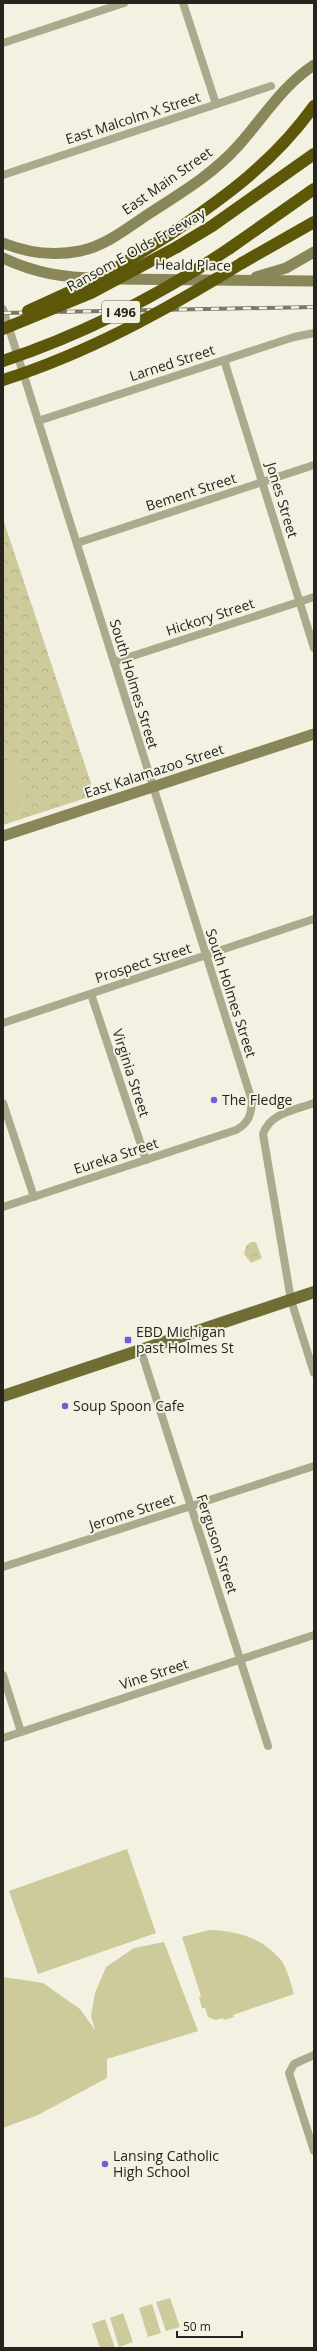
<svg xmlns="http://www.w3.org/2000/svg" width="317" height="2351" font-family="'Open Sans',sans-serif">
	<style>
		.forest { fill: url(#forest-crowns) }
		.pitch { fill: #cdcb9b }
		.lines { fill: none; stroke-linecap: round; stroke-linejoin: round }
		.street { stroke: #abaa8c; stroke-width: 8 }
		.secondary { stroke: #89875a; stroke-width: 11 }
		.primary { stroke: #716e35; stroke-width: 12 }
		.highway { stroke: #5d5809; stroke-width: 12 }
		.rail-casing { stroke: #7a796f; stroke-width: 4 }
		.rail { stroke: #f3f2e2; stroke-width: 2.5; stroke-dasharray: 8; stroke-linecap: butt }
		.highway-bridge { stroke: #5d5809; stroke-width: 12 }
		.poi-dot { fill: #6e5dd7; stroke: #f3f2e2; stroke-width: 1.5 }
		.labels { text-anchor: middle; stroke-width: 4; stroke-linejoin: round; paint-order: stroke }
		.shield { fill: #f3f2e2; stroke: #636259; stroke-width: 1 }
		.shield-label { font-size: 13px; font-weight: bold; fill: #25241e }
		.street-label { font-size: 14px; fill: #25241e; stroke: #f3f2e2 }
		.poi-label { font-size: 14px; fill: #25241e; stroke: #f3f2e2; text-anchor: start }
	</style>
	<defs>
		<pattern id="forest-crowns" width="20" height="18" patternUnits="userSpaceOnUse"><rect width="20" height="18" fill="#cdcb9b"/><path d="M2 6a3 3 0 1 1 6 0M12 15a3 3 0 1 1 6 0" fill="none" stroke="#b0ae85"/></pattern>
	</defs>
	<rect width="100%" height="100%" fill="#f3f2e2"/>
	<g class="forest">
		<path d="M3 519 95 795 3 825Z"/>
		<path d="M251 1242H256L262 1258 251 1263 244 1254 246 1246Z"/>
	</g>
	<g class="pitch">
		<path d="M14 757 28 802 3 810V761Z"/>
		<path d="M127 1849 156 1933 38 1974 9 1891Z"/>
		<path d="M209 1930C238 1931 261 1937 281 1960 287 1968 291 1984 294 1994L233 2015 234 2017 224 2020 223 2018 215 2020 208 2017 205 2008H202L199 1997 201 1996 182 1937Z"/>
		<path d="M164 1942 198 2031 107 2059V2078L38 2115 3 2128V1977L43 1983 80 2009 95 2030 91 2016 95 1993 106 1967 134 1948Z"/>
		<path d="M170 2298 180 2327 166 2331 156 2302Z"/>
		<path d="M152 2304 161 2333 148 2337 139 2308Z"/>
		<path d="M123 2313 133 2342 119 2347 110 2318Z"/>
		<path d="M105 2319 115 2348H100L92 2324Z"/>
	</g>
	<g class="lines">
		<g class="street">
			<path d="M183 3 216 104"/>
			<path d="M3 43 124 3"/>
			<path d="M3 175 271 86"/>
			<path d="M3 309 252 1101C251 1115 249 1123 236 1130L3 1207"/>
			<path d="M224 360 314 648"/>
			<path d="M38 421 294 337 314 333"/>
			<path d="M77 543 314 465"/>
			<path d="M114 662 314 597"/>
			<path d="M91 994 146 1160"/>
			<path d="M3 1023 314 919"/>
			<path d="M3 1103 34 1197"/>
			<path d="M314 1103C295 1110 270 1113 263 1134L291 1300 314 1373"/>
			<path d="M141 1351 268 1746"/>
			<path d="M3 1567 314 1466"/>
			<path d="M3 1675 21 1732"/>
			<path d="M3 1738 314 1635"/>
			<path d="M314 2055 294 2064 289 2073 314 2151"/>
		</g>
		<g class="secondary">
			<path d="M3 243C28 253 54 256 80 251 105 246 126 229 147 215 179 194 212 175 238 146 264 117 281 87 314 65"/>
			<path d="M3 258C35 273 64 278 99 278"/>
			<path d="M256 277 286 268 314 252"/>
			<path d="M117 279 314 281"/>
			<path d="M3 836 314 734"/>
		</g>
		<path class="primary" d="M3 1396 314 1292"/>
		<g class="highway">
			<path d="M169 235C225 197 274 162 314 106"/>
			<path d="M177 247 212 226 314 154"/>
			<path d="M230 248 314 189"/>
			<path d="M242 263 314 222"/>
		</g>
		<g class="rail-casing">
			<path id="rail" d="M3 313 314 307"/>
		</g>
		<use href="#rail" class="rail"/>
		<g class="highway-bridge">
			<path d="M28 311 98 279 169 235"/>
			<path d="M3 329 91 293 177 247"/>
			<path d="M3 361C84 334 160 295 230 248"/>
			<path d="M3 380C88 353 166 310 242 263"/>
		</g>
	</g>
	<g class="poi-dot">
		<circle cx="214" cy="1100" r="4"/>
		<rect x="124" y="1336" width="8" height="8" rx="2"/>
		<circle cx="65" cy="1406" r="4"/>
		<circle cx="105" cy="2164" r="4"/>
	</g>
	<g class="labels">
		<rect class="shield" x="102" y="301" width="38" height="22" rx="3"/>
		<g class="shield-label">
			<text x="121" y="317">I 496</text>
		</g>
		<g class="street-label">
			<text transform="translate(133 118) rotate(-18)" y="5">East Malcolm X Street</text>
			<text transform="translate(167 181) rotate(-35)" y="5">East Main Street</text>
			<text transform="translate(136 250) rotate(-29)" y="5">Ransom E Olds Freeway</text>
			<text transform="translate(193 265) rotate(1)" y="5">Heald Place</text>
			<text transform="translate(172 363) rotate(-18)" y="5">Larned Street</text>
			<text transform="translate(191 492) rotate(-18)" y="5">Bement Street</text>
			<text transform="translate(282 500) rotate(73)" y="5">Jones Street</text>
			<text transform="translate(210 617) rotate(-18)" y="5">Hickory Street</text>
			<text transform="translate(134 684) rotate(73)" y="5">South Holmes Street</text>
			<text transform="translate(154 771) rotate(-18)" y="5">East Kalamazoo Street</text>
			<text transform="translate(143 963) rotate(-18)" y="5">Prospect Street</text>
			<text transform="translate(231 993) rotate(72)" y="5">South Holmes Street</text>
			<text transform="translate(131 1073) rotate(72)" y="5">Virginia Street</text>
			<text transform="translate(116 1156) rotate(-18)" y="5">Eureka Street</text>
			<text transform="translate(132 1512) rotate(-18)" y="5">Jerome Street</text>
			<text transform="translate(217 1544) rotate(72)" y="5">Ferguson Street</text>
			<text transform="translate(154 1674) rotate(-18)" y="5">Vine Street</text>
		</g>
		<g class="poi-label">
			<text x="222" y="1105">The Fledge</text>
			<text x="136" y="1337">EBD Michigan<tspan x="136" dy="16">past Holmes St</tspan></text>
			<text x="73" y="1411">Soup Spoon Cafe</text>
			<text x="113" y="2161">Lansing Catholic<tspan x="113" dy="16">High School</tspan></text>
		</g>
	</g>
	<rect width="317" height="2351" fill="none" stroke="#25241e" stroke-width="8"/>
	<path d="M177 2331v6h65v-6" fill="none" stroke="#25241e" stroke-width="2"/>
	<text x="183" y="2331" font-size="12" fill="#25241e" stroke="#f3f2e2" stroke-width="3" paint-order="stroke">50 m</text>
</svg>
